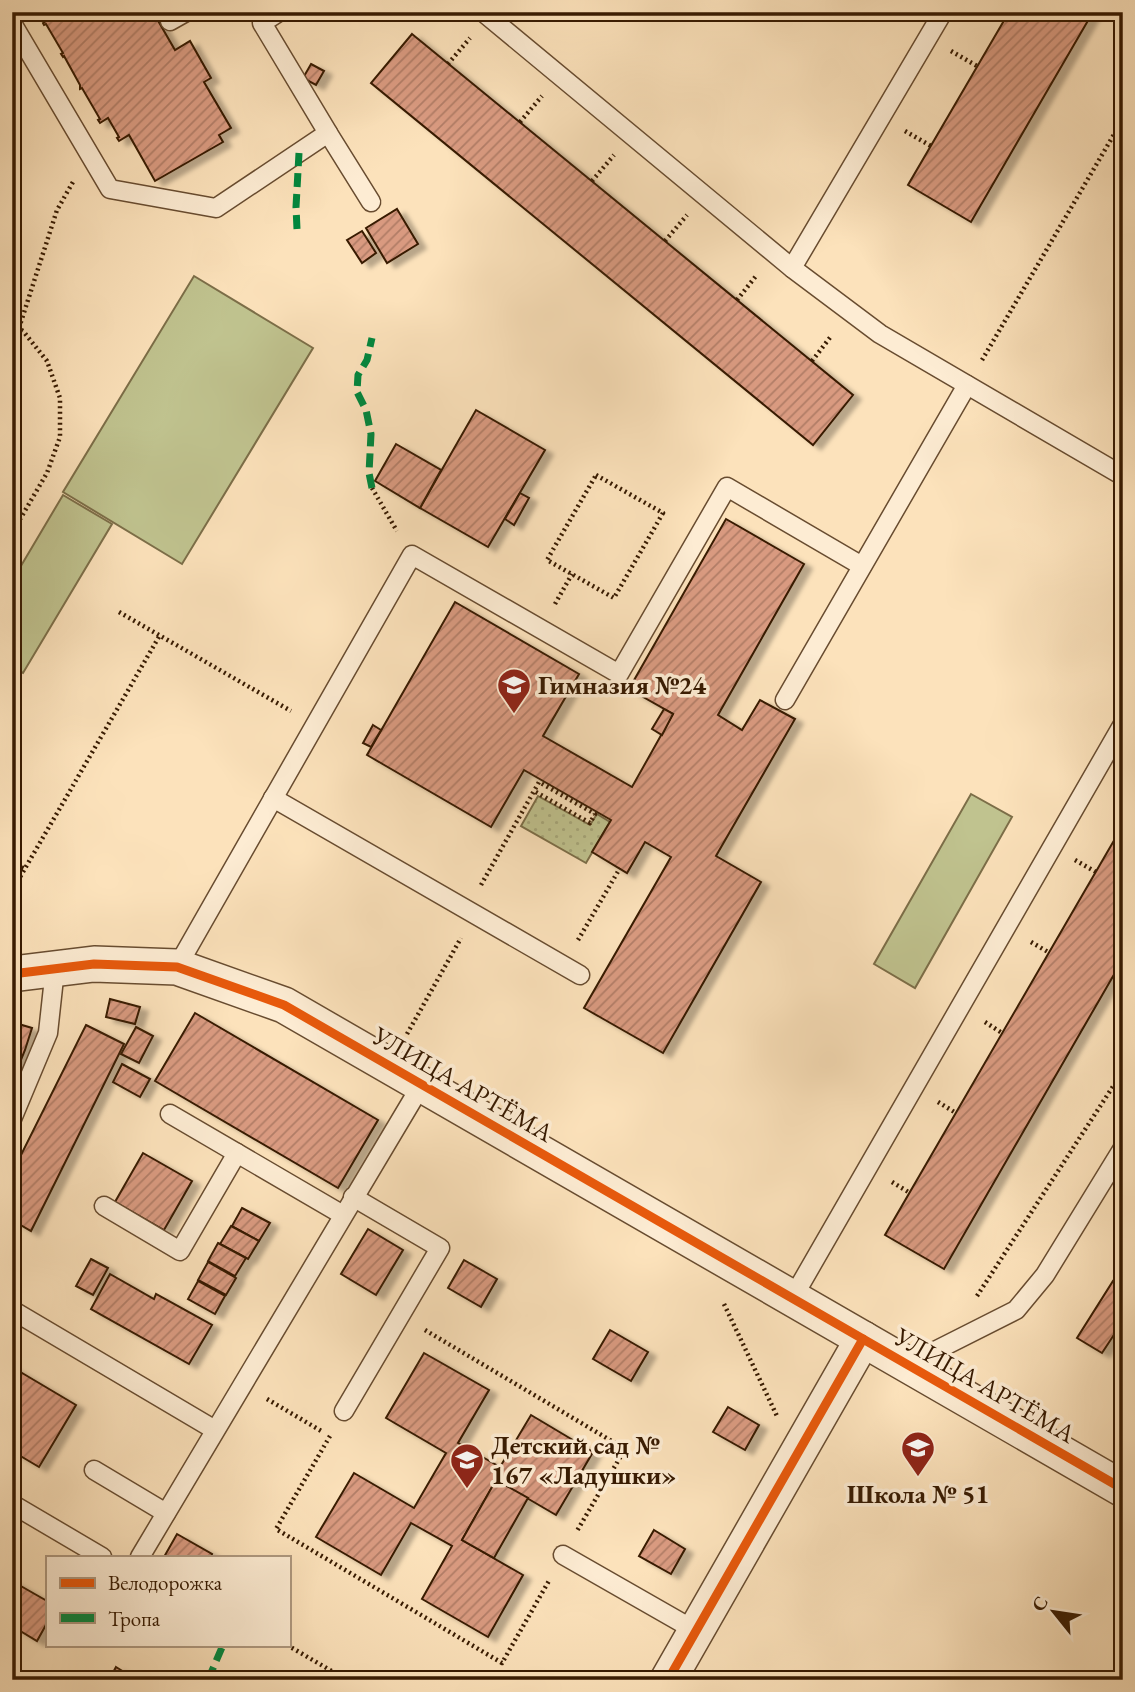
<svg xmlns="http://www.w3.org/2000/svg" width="1135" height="1692" font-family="'EB Garamond',serif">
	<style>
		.grass { fill: url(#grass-dots); stroke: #7c6e48; stroke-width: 2 }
		.park { fill: #c0c38f; stroke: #7c6e48; stroke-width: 2 }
		.building { fill: url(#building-hatch); stroke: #371a01; stroke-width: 2; filter: url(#shadow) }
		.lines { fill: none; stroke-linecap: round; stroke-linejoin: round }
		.lane-casing { stroke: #684c30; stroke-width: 21 }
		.street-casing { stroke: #684c30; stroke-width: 38 }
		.path { stroke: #371a01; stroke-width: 4.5; stroke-dasharray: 2 3.5; stroke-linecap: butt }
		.lane { stroke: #fdecd3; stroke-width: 18 }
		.street { stroke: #fdecd3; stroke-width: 35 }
		.quiet { stroke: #00873e; stroke-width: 7; stroke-dasharray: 14 7; stroke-linecap: butt }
		.cycleway-casing { stroke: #fdecd3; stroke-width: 13 }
		.cycleway { stroke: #e8590c; stroke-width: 9 }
		.labels { text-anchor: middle; stroke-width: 7; stroke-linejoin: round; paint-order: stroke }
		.poi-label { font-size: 26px; font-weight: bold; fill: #371a01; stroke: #fdecd3; text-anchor: start }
		.street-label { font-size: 26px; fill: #371a01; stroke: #fdecd3 }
	</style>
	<defs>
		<pattern id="grass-dots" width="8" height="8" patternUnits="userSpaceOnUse" patternTransform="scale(1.75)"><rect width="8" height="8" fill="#c0c38f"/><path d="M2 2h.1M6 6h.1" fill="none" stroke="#a6a77a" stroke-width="1.8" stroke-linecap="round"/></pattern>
		<pattern id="building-hatch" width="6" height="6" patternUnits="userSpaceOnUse" patternTransform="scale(1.75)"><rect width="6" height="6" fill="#d99a80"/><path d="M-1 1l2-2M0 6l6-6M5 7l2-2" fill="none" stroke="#b17d66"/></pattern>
		<filter id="shadow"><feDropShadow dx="8" dy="4.5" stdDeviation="2" flood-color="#0004"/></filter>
	</defs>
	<rect width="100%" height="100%" fill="#fce2bb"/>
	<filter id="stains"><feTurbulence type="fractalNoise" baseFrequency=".00286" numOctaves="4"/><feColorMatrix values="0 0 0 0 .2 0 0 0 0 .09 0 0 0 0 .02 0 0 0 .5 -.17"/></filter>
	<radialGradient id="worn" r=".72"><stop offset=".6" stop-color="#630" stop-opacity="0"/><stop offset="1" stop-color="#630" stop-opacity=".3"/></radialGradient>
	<path class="grass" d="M538 796 590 825 597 814 610 822 586 863 521 826Z"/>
	<g class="park">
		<path d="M194 276 313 348 182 564 63 492Z"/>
		<path d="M63 495 112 524 23 673 12 667V581Z"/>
		<path d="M971 794 1012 817 915 988 874 964Z"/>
	</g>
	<g class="building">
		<path d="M61 12H153L175 50 190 41 211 78 204 82 231 128 219 135 223 142 155 181 129 135 119 141 117 138 119 137 108 118 100 123 98 120 100 119 82 88 80 89V85L64 56 63 57 61 54 63 53 46 24 44 25 43 23Z"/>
		<path d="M1009 12H1093L971 222 908 185Z"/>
		<path d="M412 34 853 395 813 445 371 83Z"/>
		<path d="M311 64 324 71 316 85 303 78Z"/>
		<path d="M397 209 418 244 387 263 366 228Z"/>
		<path d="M362 231 376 253 362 263 347 240Z"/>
		<path d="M476 410 545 450 488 547 420 508Z"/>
		<path d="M396 444 441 470 420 508 375 481Z"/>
		<path d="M520 493 529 498 514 525 505 519Z"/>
		<path d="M726 519 804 564 718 715 742 730 760 700 795 719 716 856 761 882 663 1053 584 1008 671 857 645 842 627 873 592 852 611 820 524 770 491 827 367 755 455 602 579 674 543 736 632 787 673 714 629 689Z"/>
		<path d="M664 709 673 714 662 735 652 729Z"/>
		<path d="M373 725 381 730 371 747 363 743Z"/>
		<path d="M1123 825V959L944 1269 885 1235Z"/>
		<path d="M110 999 140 1007 135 1024 106 1017Z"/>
		<path d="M195 1013 378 1120 338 1188 155 1081Z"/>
		<path d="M12 1022 32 1028 25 1050 12 1082Z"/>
		<path d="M86 1025 124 1044 31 1231 12 1220V1168L14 1169Z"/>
		<path d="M136 1027 153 1036 139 1063 121 1054Z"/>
		<path d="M122 1064 150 1079 140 1097 113 1082Z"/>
		<path d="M143 1153 192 1181 164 1230 115 1202Z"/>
		<path d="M242 1208 270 1223 259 1241 232 1226Z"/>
		<path d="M231 1226 259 1241 248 1259 220 1244Z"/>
		<path d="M368 1229 403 1250 376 1295 341 1274Z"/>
		<path d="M218 1243 246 1258 235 1276 208 1261Z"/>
		<path d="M91 1259 108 1268 93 1295 76 1286Z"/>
		<path d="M464 1260 497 1279 481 1307 448 1288Z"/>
		<path d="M208 1262 236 1278 226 1295 198 1280Z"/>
		<path d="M110 1274 154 1299 156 1294 212 1325 189 1364 91 1309Z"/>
		<path d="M198 1281 225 1296 215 1314 188 1299Z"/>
		<path d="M1113 1281 1123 1288V1321L1102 1353 1077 1338Z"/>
		<path d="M610 1330 648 1352 631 1381 593 1359Z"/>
		<path d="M424 1353 489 1390 458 1443 500 1467 531 1415 593 1452 556 1515 496 1480 462 1540 523 1575 488 1637 422 1599 452 1546 411 1523 381 1575 316 1537 354 1473 414 1508 446 1453 386 1418Z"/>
		<path d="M12 1367 76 1405 39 1467 12 1451Z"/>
		<path d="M728 1407 759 1425 745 1450 713 1432Z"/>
		<path d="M496 1480 528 1498 494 1558 462 1540Z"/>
		<path d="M654 1530 685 1549 671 1574 639 1556Z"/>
		<path d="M177 1534 212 1554 211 1557H164Z"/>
		<path d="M12 1581 47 1601V1623L37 1641 12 1626Z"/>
		<path d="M116 1667 137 1680H109Z"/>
	</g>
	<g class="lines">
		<g class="lane-casing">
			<g id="lane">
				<path d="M483 12 792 268 880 334 1123 476"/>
				<path d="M170 21 186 12"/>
				<path d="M12 23 110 189 216 208 328 133 262 23 279 12"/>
				<path d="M328 133 371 202"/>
				<path d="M792 268 943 12"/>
				<path d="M785 700 967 385"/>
				<path d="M273 798 580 975"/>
				<path d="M177 967 412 555 619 674 727 487 862 566"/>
				<path d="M170 1114 343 1215"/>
				<path d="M12 1119 48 1033 55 969"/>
				<path d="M104 1206 180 1251 237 1153"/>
				<path d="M792 1299 1123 724"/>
				<path d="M12 1310 215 1430"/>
				<path d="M907 1365 1016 1310 1045 1275 1123 1148"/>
				<path d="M344 1411 440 1248 353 1197"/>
				<path d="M94 1470 166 1513"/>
				<path d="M12 1504 102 1557"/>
				<path d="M563 1555 696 1631"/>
				<path d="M140 1557 422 1084"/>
			</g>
		</g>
		<g class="street-casing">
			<g id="street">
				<path d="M12 974 94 964 177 967 284 1005 1123 1489"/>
				<path d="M668 1680 863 1339"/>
			</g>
		</g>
		<g class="path">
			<path d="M951 51 977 66"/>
			<path d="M448 64 470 38"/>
			<path d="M520 122 542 96"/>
			<path d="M905 131 931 146"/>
			<path d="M592 181 614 155"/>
			<path d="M665 241 687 215"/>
			<path d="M737 300 756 276"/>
			<path d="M12 324 23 331 47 361 60 398V437L47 473 12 533"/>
			<path d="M19 328 57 210 73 182"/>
			<path d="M982 360 1123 119"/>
			<path d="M812 361 832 335"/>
			<path d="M596 475 663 513 614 598 547 560Z"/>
			<path d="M372 488 397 531"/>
			<path d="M555 604 572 574"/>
			<path d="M119 612 291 711"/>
			<path d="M1075 860 1096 872"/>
			<path d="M12 862 25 869"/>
			<path d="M481 885 534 791 590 823 595 814 539 782 534 791"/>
			<path d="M12 891 160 635"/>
			<path d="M578 940 620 868"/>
			<path d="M1031 942 1048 952"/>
			<path d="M985 1022 1002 1033"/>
			<path d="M407 1034 461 938"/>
			<path d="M938 1102 956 1113"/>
			<path d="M892 1182 910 1193"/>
			<path d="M977 1296 1123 1071"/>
			<path d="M724 1304 777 1416"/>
			<path d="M425 1330 625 1449 577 1531"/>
			<path d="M267 1399 323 1432"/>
			<path d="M330 1436 276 1529 502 1663 550 1579"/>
			<path d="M287 1645 347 1680"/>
		</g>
		<use href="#lane" class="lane"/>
		<use href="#street" class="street"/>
		<g class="quiet">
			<path d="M297 229 296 207 299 153"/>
			<path d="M372 488 369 473 371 434 366 410 357 392 358 375 367 360 372 338"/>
			<path d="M208 1680 223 1645"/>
		</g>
		<g class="cycleway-casing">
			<g id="cycleway">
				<path d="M12 974 94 964 177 967 284 1005 1123 1489"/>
				<path d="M668 1680 863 1339"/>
			</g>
		</g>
		<use href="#cycleway" class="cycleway"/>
	</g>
	<defs>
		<g id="school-pin" transform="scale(1.75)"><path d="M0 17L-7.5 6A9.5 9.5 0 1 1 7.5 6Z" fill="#8f2418" stroke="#fdecd3"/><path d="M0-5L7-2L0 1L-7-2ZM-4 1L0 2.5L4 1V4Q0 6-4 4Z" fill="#fff"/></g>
	</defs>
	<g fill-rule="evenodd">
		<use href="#school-pin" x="514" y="685"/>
		<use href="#school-pin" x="918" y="1448"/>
		<use href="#school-pin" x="467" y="1460"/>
	</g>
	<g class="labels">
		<g class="poi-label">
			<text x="538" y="694">Гимназия №24</text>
			<text x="491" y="1454">Детский сад №<tspan x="491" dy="30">167 «Ладушки»</tspan></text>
			<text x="918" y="1503" text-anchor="middle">Школа № 51</text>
		</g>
		<g class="street-label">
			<text transform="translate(463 1084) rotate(30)" y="9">УЛИЦА АРТЁМА</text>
			<text transform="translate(985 1385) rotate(30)" y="9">УЛИЦА АРТЁМА</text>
		</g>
	</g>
	<rect width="1135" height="1692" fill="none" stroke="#fce2bb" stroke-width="42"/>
	<rect x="14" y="14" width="1107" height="1664" fill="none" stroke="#371a01" stroke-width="3.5"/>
	<rect x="21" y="21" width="1093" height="1650" fill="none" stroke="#371a01" stroke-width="2"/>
	<rect x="46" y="1556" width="245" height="91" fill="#fdecd3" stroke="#ae987f" stroke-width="2"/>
	<rect x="60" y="1578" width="35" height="10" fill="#e8590c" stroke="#ae987f" stroke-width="2"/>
	<text x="108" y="1590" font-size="21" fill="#371a01">Велодорожка</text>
	<rect x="60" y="1613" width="35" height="10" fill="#00873e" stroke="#ae987f" stroke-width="2"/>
	<text x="108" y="1626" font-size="21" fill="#371a01">Тропа</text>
	<g transform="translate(1054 1612) rotate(300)" stroke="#fdecd3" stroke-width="5" paint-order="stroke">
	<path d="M0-5L12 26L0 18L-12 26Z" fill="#371a01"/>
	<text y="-10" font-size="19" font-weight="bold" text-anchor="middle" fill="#371a01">С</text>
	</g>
	<rect width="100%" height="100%" filter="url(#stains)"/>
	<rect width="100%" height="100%" fill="url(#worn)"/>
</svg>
